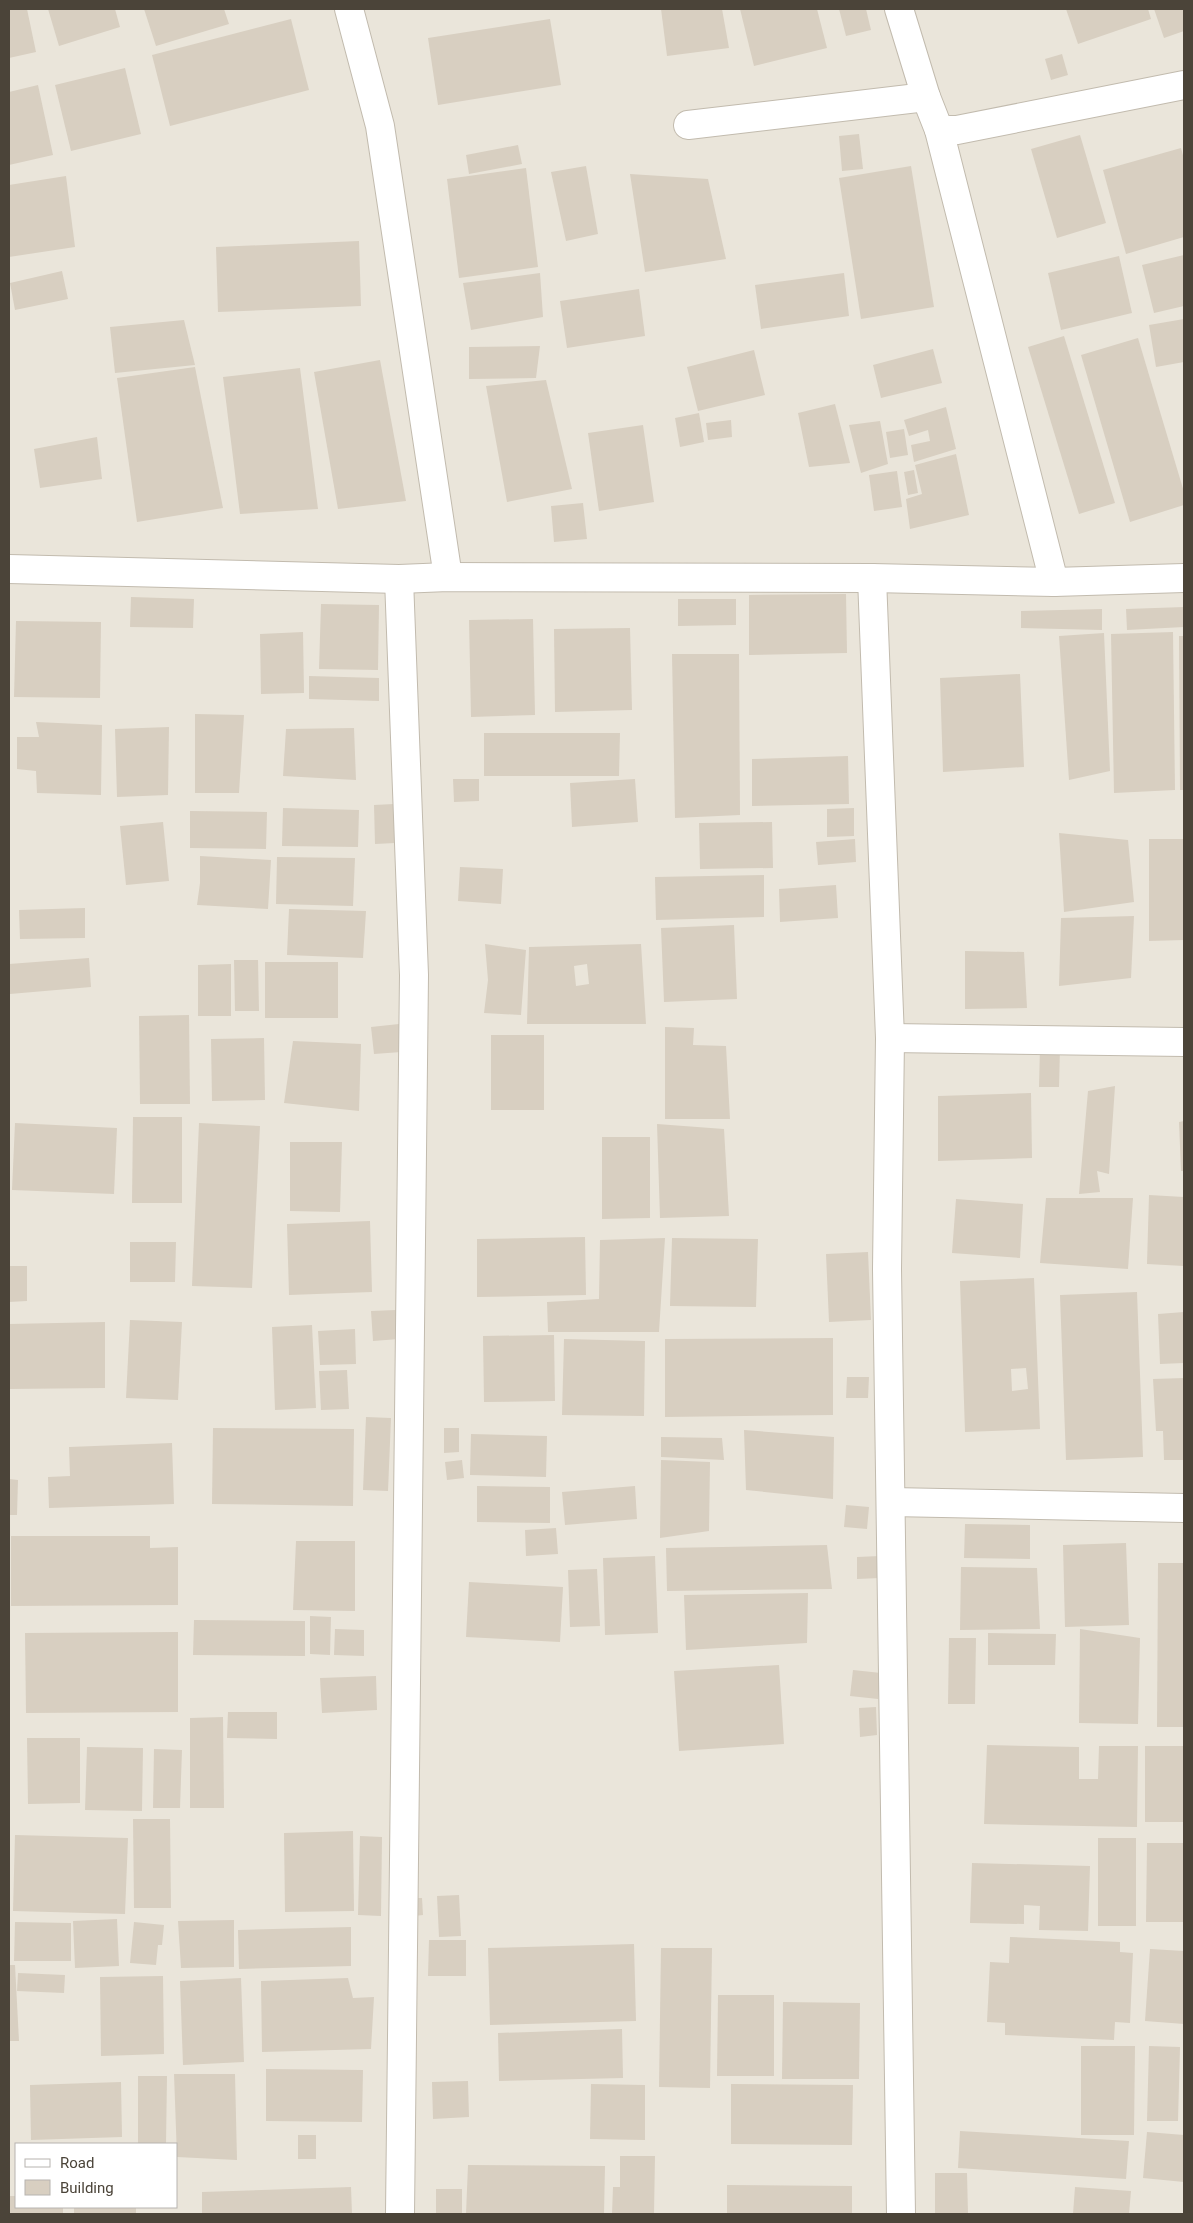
<svg xmlns="http://www.w3.org/2000/svg" width="1193" height="2223" font-family="Roboto,sans-serif">
	<style>
		.residential { fill: #eae5da; fill-rule: evenodd }
		.building { fill: #d8cfc1; fill-rule: evenodd }
		.lines { fill: none; stroke-linecap: round; stroke-linejoin: round }
		.minor-casing { stroke: #c2bbae; stroke-width: 30 }
		.minor { stroke: #fff; stroke-width: 28 }
	</style>
	<rect width="100%" height="100%" fill="#f6f3ec"/>
	<path class="residential" d="M9 9H1184V2214H9ZM16 2144H176V2207H16Z"/>
	<g class="building">
		<path d="M9 9H27L36 52 9 58Z"/>
		<path d="M48 9H115L120 27 59 46Z"/>
		<path d="M144 9H224L229 24 156 46Z"/>
		<path d="M661 9H722L729 48 667 56Z"/>
		<path d="M740 9H817L827 48 754 66Z"/>
		<path d="M839 9H866L871 30 846 36Z"/>
		<path d="M1066 9H1148L1151 19 1078 44Z"/>
		<path d="M1154 9H1184V31L1164 38Z"/>
		<path d="M291 19 309 90 170 126 152 55Z"/>
		<path d="M550 19 561 85 438 105 428 38Z"/>
		<path d="M1062 54 1068 75 1051 80 1045 59Z"/>
		<path d="M125 68 141 134 71 151 55 85Z"/>
		<path d="M38 85 53 155 9 165V92Z"/>
		<path d="M859 134 863 169 842 171 839 136Z"/>
		<path d="M1080 135 1106 223 1057 238 1031 149Z"/>
		<path d="M518 145 522 164 469 174 466 155Z"/>
		<path d="M1181 148 1184 159V237L1126 254 1103 170Z"/>
		<path d="M586 166 598 234 566 241 551 172Z"/>
		<path d="M911 166 934 307 861 319 839 178Z"/>
		<path d="M526 168 538 267 459 278 447 179Z"/>
		<path d="M630 174 708 179 726 259 645 272Z"/>
		<path d="M66 176 75 247 9 257V185Z"/>
		<path d="M359 241 361 306 218 312 216 247Z"/>
		<path d="M1184 255V306L1154 313 1142 265Z"/>
		<path d="M1119 256 1132 313 1061 330 1048 273Z"/>
		<path d="M62 271 68 299 15 310 10 283Z"/>
		<path d="M540 273 543 317 471 330 463 283Z"/>
		<path d="M844 273 849 316 761 329 755 285Z"/>
		<path d="M639 289 645 336 567 348 560 301Z"/>
		<path d="M1184 319V362L1156 367 1149 325Z"/>
		<path d="M184 320 195 365 115 373 110 327Z"/>
		<path d="M1064 336 1115 503 1079 514 1028 347Z"/>
		<path d="M1138 338 1184 492V505L1130 522 1081 355Z"/>
		<path d="M540 346 536 378 469 379V347Z"/>
		<path d="M933 349 942 383 881 398 873 365Z"/>
		<path d="M754 350 765 395 698 411 687 367Z"/>
		<path d="M380 360 406 501 338 509 314 372Z"/>
		<path d="M195 367 223 508 137 522 117 378Z"/>
		<path d="M300 368 318 509 240 514 223 377Z"/>
		<path d="M546 380 572 489 507 502 486 386Z"/>
		<path d="M835 404 850 463 809 467 798 413Z"/>
		<path d="M946 407 956 449 914 462 911 445 930 441 928 430 909 436 904 420Z"/>
		<path d="M699 413 704 442 680 447 675 418Z"/>
		<path d="M731 420 732 437 708 440 706 423Z"/>
		<path d="M880 421 888 464 861 473 849 425Z"/>
		<path d="M643 425 654 502 599 511 588 433Z"/>
		<path d="M904 429 908 455 890 458 886 432Z"/>
		<path d="M97 437 102 479 40 488 34 449Z"/>
		<path d="M956 454 969 515 910 529 906 499 922 494 915 465Z"/>
		<path d="M914 470 918 493 908 495 904 472Z"/>
		<path d="M897 471 902 507 874 511 869 475Z"/>
		<path d="M583 503 587 539 554 542 551 506Z"/>
		<path d="M846 594 847 653 749 655V595Z"/>
		<path d="M131 597 194 599 193 628 130 627Z"/>
		<path d="M678 599H736V625L678 626Z"/>
		<path d="M321 604 379 605 378 670 319 669Z"/>
		<path d="M1184 607V627L1127 630 1126 609Z"/>
		<path d="M1102 609V630L1021 628V611Z"/>
		<path d="M533 619 535 715 471 717 469 620Z"/>
		<path d="M16 621 101 622 100 698 14 697Z"/>
		<path d="M630 628 632 710 555 712 554 629Z"/>
		<path d="M303 632 304 693 261 694 260 634Z"/>
		<path d="M1173 632 1175 790 1114 793 1111 634Z"/>
		<path d="M1104 633 1110 771 1069 780 1059 636Z"/>
		<path d="M1179 636H1184V790H1180Z"/>
		<path d="M672 654H739L740 815 675 818Z"/>
		<path d="M1020 674 1024 767 943 772 940 678Z"/>
		<path d="M309 676 379 678V701L309 699Z"/>
		<path d="M195 714 244 715 239 793H195Z"/>
		<path d="M36 722 102 725 101 795 37 793 36 771 17 769V737H39Z"/>
		<path d="M169 727 168 795 117 797 115 729Z"/>
		<path d="M354 728 356 780 283 776 286 729Z"/>
		<path d="M484 733H620L619 776H484Z"/>
		<path d="M848 756 849 804 752 806V759Z"/>
		<path d="M453 779H479V801L454 802Z"/>
		<path d="M635 779 638 822 572 827 570 783Z"/>
		<path d="M394 804 395 843 375 844 374 805Z"/>
		<path d="M283 808 359 810 358 847 282 846Z"/>
		<path d="M854 808V836L827 837V809Z"/>
		<path d="M190 811 267 812 266 849 190 848Z"/>
		<path d="M163 822 169 881 126 885 120 826Z"/>
		<path d="M772 822 773 868 700 869 699 823Z"/>
		<path d="M1059 833 1128 840 1134 902 1064 912Z"/>
		<path d="M855 839 856 862 818 865 816 842Z"/>
		<path d="M1149 839H1184V940L1149 941Z"/>
		<path d="M200 856 271 860 268 909 197 905 200 883Z"/>
		<path d="M277 857 355 858 353 906 276 904Z"/>
		<path d="M460 867 503 869 501 904 458 901Z"/>
		<path d="M764 875V917L656 920 655 877Z"/>
		<path d="M836 885 838 918 780 922 779 889Z"/>
		<path d="M85 908V938L20 939 19 910Z"/>
		<path d="M289 909 366 911 363 958 287 955Z"/>
		<path d="M1134 916 1131 978 1059 986 1061 918Z"/>
		<path d="M734 925 737 999 664 1002 661 928Z"/>
		<path d="M485 944 526 950 521 1015 484 1013 488 980Z"/>
		<path d="M641 944 646 1024H527L529 947ZM587 964 589 984 576 986 574 966Z"/>
		<path d="M965 951 1024 952 1027 1008 965 1009Z"/>
		<path d="M89 958 91 987 10 994 9 964Z"/>
		<path d="M234 960H258L259 1011H235Z"/>
		<rect x="265" y="962" width="73" height="56"/>
		<path d="M231 964V1016H198V965Z"/>
		<path d="M189 1015 190 1104H140L139 1016Z"/>
		<path d="M399 1024 401 1052 374 1054 371 1027Z"/>
		<path d="M665 1027 694 1028 693 1045 726 1046 730 1119H665Z"/>
		<rect x="491" y="1035" width="53" height="75"/>
		<path d="M264 1038 265 1100 212 1101 211 1039Z"/>
		<path d="M293 1041 361 1044 359 1111 284 1103Z"/>
		<path d="M1040 1047 1060 1048 1059 1087H1039Z"/>
		<path d="M1115 1086 1109 1174 1097 1171 1100 1192 1079 1194 1088 1091Z"/>
		<path d="M1031 1093 1032 1158 938 1161V1096Z"/>
		<path d="M133 1117H182V1203H132Z"/>
		<path d="M1184 1121V1171H1181L1179 1122Z"/>
		<path d="M15 1123 117 1128 114 1194 12 1190Z"/>
		<path d="M199 1123 260 1126 252 1288 192 1286Z"/>
		<path d="M657 1124 724 1129 729 1216 660 1218Z"/>
		<path d="M602 1137H650V1218L602 1219Z"/>
		<path d="M290 1142H342L340 1212 290 1211Z"/>
		<path d="M1149 1195 1184 1197V1266L1147 1264Z"/>
		<path d="M1046 1198H1133L1128 1269 1040 1263Z"/>
		<path d="M956 1199 1023 1204 1020 1258 952 1253Z"/>
		<path d="M370 1221 372 1292 289 1295 287 1224Z"/>
		<path d="M585 1237 586 1295 477 1297V1239Z"/>
		<path d="M665 1238 659 1332H548L547 1302 599 1299 600 1240Z"/>
		<path d="M672 1238 758 1239 756 1307 670 1306Z"/>
		<path d="M130 1242H176L175 1282H130Z"/>
		<path d="M868 1252 871 1320 829 1322 826 1254Z"/>
		<path d="M9 1266H27V1301L9 1302Z"/>
		<path d="M1034 1278 1040 1429 965 1432 960 1281ZM1026 1368 1028 1389 1012 1391 1011 1369Z"/>
		<path d="M1137 1292 1143 1457 1066 1460 1060 1295Z"/>
		<path d="M396 1310 399 1339 373 1341 371 1311Z"/>
		<path d="M1184 1312V1363L1160 1364 1158 1314Z"/>
		<path d="M130 1320 182 1322 178 1400 126 1398Z"/>
		<path d="M105 1322V1388L9 1389V1324Z"/>
		<path d="M312 1325 316 1408 275 1410 272 1327Z"/>
		<path d="M355 1329 356 1364 320 1365 318 1331Z"/>
		<path d="M554 1335 555 1401 484 1402 483 1336Z"/>
		<path d="M833 1338V1415L665 1417V1339Z"/>
		<path d="M564 1339 645 1341 644 1416 562 1415Z"/>
		<path d="M347 1370 349 1409 321 1410 319 1371Z"/>
		<path d="M847 1377H869L868 1398H846Z"/>
		<path d="M1184 1378V1460H1164L1163 1431H1156L1153 1379Z"/>
		<path d="M366 1417 391 1418 388 1491 363 1490Z"/>
		<path d="M213 1428 354 1429 353 1506 212 1504Z"/>
		<path d="M444 1428H459V1452L444 1453Z"/>
		<path d="M744 1430 834 1437 833 1499 746 1490Z"/>
		<path d="M471 1434 547 1436 546 1477 470 1475Z"/>
		<path d="M661 1437 722 1438 724 1460 661 1457Z"/>
		<path d="M172 1443 174 1504 49 1508 48 1477 70 1476 69 1447Z"/>
		<path d="M462 1460 464 1478 447 1480 445 1462Z"/>
		<path d="M661 1460 710 1462 709 1531 660 1538Z"/>
		<path d="M9 1479 18 1480 17 1515H9Z"/>
		<path d="M477 1486 550 1487V1523L477 1522Z"/>
		<path d="M635 1486 637 1519 565 1525 562 1492Z"/>
		<path d="M846 1505 869 1507 867 1529 844 1527Z"/>
		<path d="M965 1524 1030 1525V1559L964 1558Z"/>
		<path d="M556 1528 558 1554 526 1556 525 1530Z"/>
		<path d="M11 1536H150V1548L178 1547V1605L11 1606Z"/>
		<path d="M296 1541H355V1611L293 1610Z"/>
		<path d="M1126 1543 1129 1625 1065 1627 1063 1545Z"/>
		<path d="M827 1545 832 1589 667 1591 666 1548Z"/>
		<path d="M655 1556 658 1633 605 1635 603 1558Z"/>
		<path d="M880 1556V1578L857 1579V1557Z"/>
		<path d="M1158 1563H1184V1727H1157Z"/>
		<path d="M961 1567 1037 1568 1040 1629 960 1630Z"/>
		<path d="M597 1569 600 1626 570 1627 568 1570Z"/>
		<path d="M469 1582 563 1587 560 1642 466 1637Z"/>
		<path d="M808 1593 807 1643 686 1650 684 1595Z"/>
		<path d="M310 1616 331 1617 330 1655 310 1654Z"/>
		<path d="M194 1620 305 1621V1656L193 1655Z"/>
		<path d="M335 1629 364 1630V1656L334 1655Z"/>
		<path d="M1080 1629 1140 1638 1138 1724 1079 1723Z"/>
		<path d="M178 1632V1712L26 1713 25 1633Z"/>
		<path d="M988 1633 1056 1634 1055 1665H988Z"/>
		<path d="M949 1638H976L975 1704H948Z"/>
		<path d="M779 1665 784 1744 679 1751 674 1671Z"/>
		<path d="M853 1670 881 1673 878 1699 850 1696Z"/>
		<path d="M376 1676 377 1710 322 1713 320 1678Z"/>
		<path d="M876 1707 877 1735 860 1737 859 1708Z"/>
		<path d="M228 1712H277V1739L227 1738Z"/>
		<path d="M223 1717 224 1808H190V1718Z"/>
		<path d="M27 1738H80V1803L28 1804Z"/>
		<path d="M987 1745 1079 1747V1779H1098L1099 1746H1138L1137 1827 984 1824Z"/>
		<rect x="1145" y="1746" width="39" height="76"/>
		<path d="M87 1747 143 1748 142 1811 85 1810Z"/>
		<path d="M154 1749 182 1750 180 1808H153Z"/>
		<path d="M133 1819H170L171 1908H134Z"/>
		<path d="M353 1831 354 1911 285 1912 284 1833Z"/>
		<path d="M15 1835 128 1838 125 1914 13 1911Z"/>
		<path d="M360 1836 382 1837 381 1916 358 1915Z"/>
		<rect x="1098" y="1838" width="38" height="88"/>
		<path d="M1147 1843H1184V1922H1146Z"/>
		<path d="M972 1863 1090 1866 1088 1931 1039 1930 1040 1906 1024 1905V1924L970 1923Z"/>
		<path d="M459 1895 461 1936 439 1937 437 1896Z"/>
		<path d="M413 1898H422L423 1915 414 1916Z"/>
		<path d="M117 1919 119 1966 75 1968 73 1921Z"/>
		<path d="M234 1920V1967L181 1968 178 1921Z"/>
		<path d="M15 1922 71 1923V1961H14Z"/>
		<path d="M134 1922 164 1925 162 1945H158L156 1965 130 1963Z"/>
		<path d="M351 1927V1966L239 1969 238 1930Z"/>
		<path d="M1010 1937 1120 1942V1952L1133 1953 1130 2023 1115 2022 1114 2040 1005 2035V2023L987 2022 990 1962 1009 1963Z"/>
		<path d="M429 1940H466V1976H428Z"/>
		<path d="M634 1944 636 2021 490 2025 488 1948Z"/>
		<path d="M661 1948H712L710 2088 659 2087Z"/>
		<path d="M1150 1949 1184 1951V2024L1145 2021Z"/>
		<path d="M9 1965H15L19 2041H9Z"/>
		<path d="M18 1973 65 1975 64 1993 17 1991Z"/>
		<path d="M163 1976 164 2054 101 2056 100 1977Z"/>
		<path d="M241 1978 244 2062 183 2065 180 1981Z"/>
		<path d="M348 1978 353 1998 374 1997 371 2049 262 2052 261 1981Z"/>
		<path d="M718 1995H774V2076H717Z"/>
		<path d="M783 2002 860 2003 859 2079H782Z"/>
		<path d="M622 2029 623 2078 499 2081 498 2033Z"/>
		<path d="M1081 2046H1135L1134 2135H1081Z"/>
		<path d="M1149 2046 1180 2047 1178 2121H1147Z"/>
		<path d="M266 2069 363 2070 362 2122 266 2121Z"/>
		<path d="M174 2074H235L237 2160 177 2157Z"/>
		<path d="M138 2076H167L166 2144H138Z"/>
		<path d="M468 2081 469 2117 433 2119 432 2082Z"/>
		<path d="M121 2082 122 2137 31 2140 30 2085Z"/>
		<path d="M591 2084 645 2085V2140L590 2139Z"/>
		<path d="M731 2084 853 2085 852 2145 731 2144Z"/>
		<path d="M960 2131 1129 2141 1126 2179 958 2168Z"/>
		<path d="M1147 2132 1184 2135V2182L1143 2178Z"/>
		<rect x="298" y="2135" width="18" height="24"/>
		<path d="M620 2156H655L654 2214H612L613 2187H620Z"/>
		<path d="M468 2165 605 2166 604 2214H466Z"/>
		<path d="M935 2173H967L968 2214H935Z"/>
		<path d="M727 2185 852 2186V2214H727Z"/>
		<path d="M351 2187 352 2214H202V2192Z"/>
		<path d="M1075 2187 1131 2191 1129 2214H1073Z"/>
		<rect x="436" y="2189" width="26" height="25"/>
		<path d="M9 2196H16V2207H63V2214H9Z"/>
		<rect x="74" y="2207" width="62" height="7"/>
	</g>
	<g class="lines">
		<g class="minor-casing">
			<g id="minor">
				<path d="M349 9 380 126 448 577"/>
				<path d="M899 9 926 97 939 130 1054 582"/>
				<path d="M688 125 926 97"/>
				<path d="M939 130H957L1184 85"/>
				<path d="M9 569 399 579 448 577 872 578 1054 582 1184 578"/>
				<path d="M872 578 890 1038 887 1269 901 2214"/>
				<path d="M399 579 414 975 400 2214"/>
				<path d="M890 1038 1184 1042"/>
				<path d="M891 1502 1184 1508"/>
			</g>
		</g>
		<use href="#minor" class="minor"/>
	</g>
	<rect width="1193" height="2223" fill="none" stroke="#4b4439" stroke-width="20"/>
	<rect x="15" y="2143" width="162" height="65" fill="#ffffff" stroke="#b7b4b0"/>
	<rect x="25" y="2159" width="25" height="8" fill="#ffffff" stroke="#b7b4b0"/>
	<text x="60" y="2168" font-size="15" fill="#4b4439">Road</text>
	<rect x="25" y="2180" width="25" height="15" fill="#d8cfc1" stroke="#b7b4b0"/>
	<text x="60" y="2193" font-size="15" fill="#4b4439">Building</text>
</svg>
